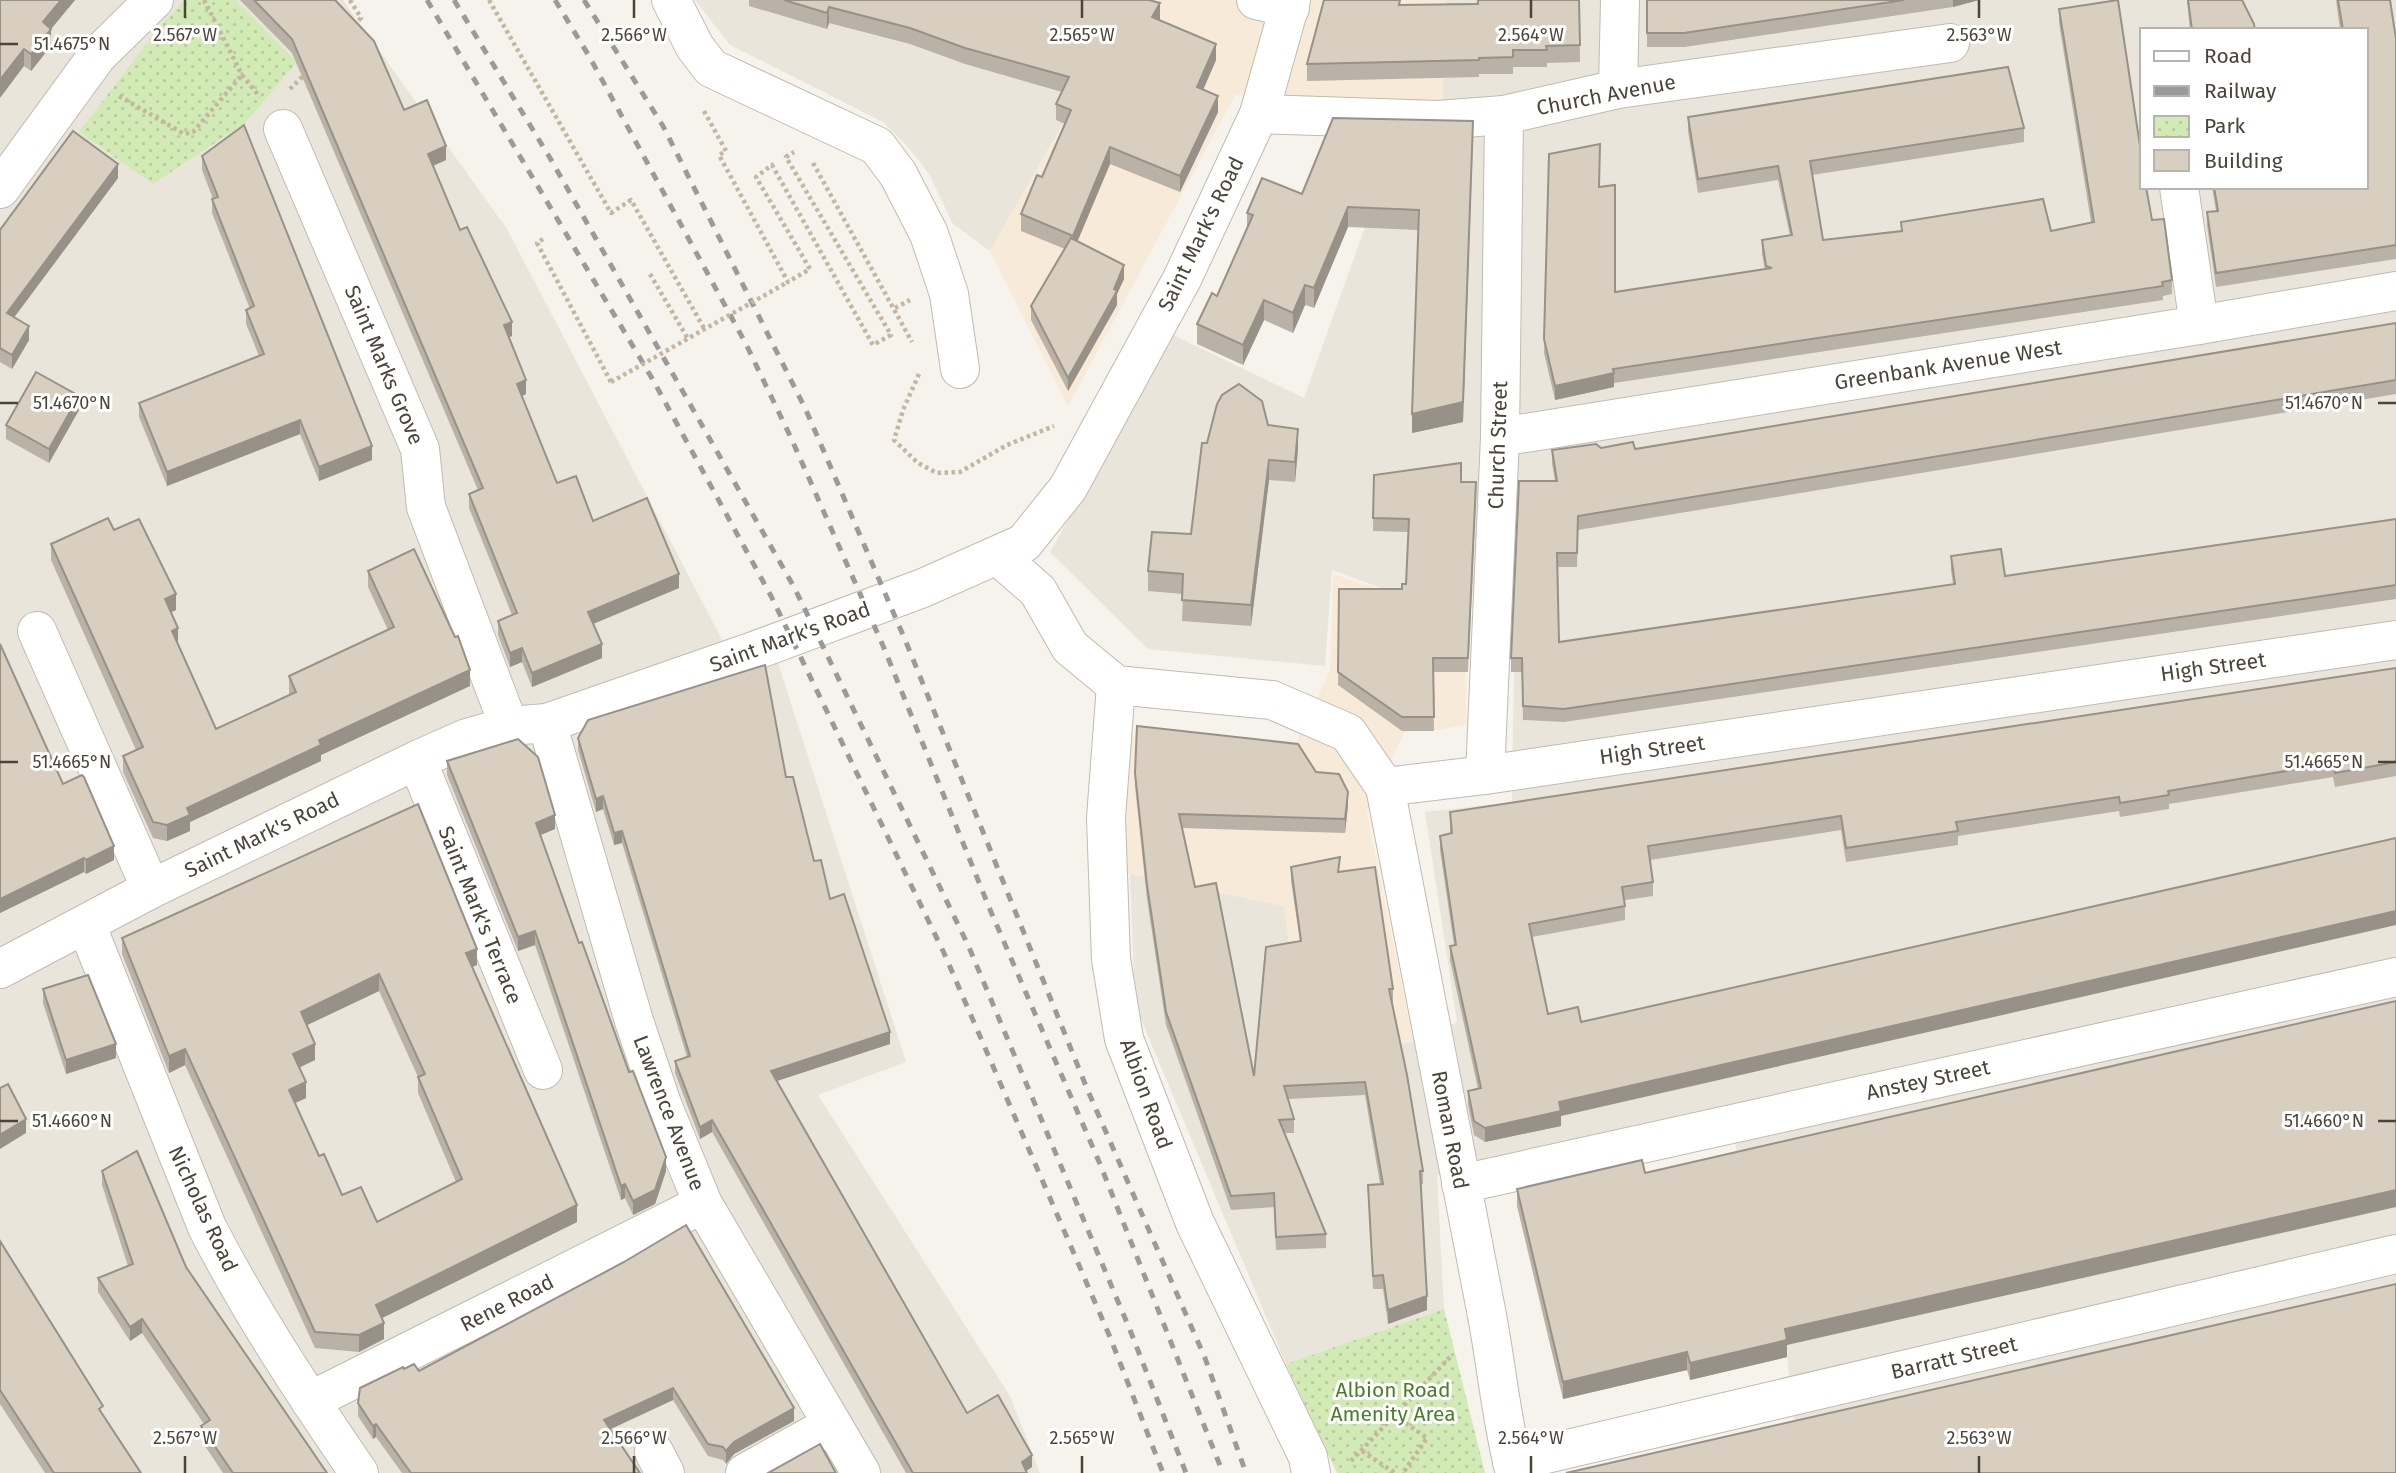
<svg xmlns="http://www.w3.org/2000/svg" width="2396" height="1473" font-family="'Fira Sans',sans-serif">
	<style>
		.residential { fill: #eae5da; fill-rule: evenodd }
		.commercial { fill: #f7ead8 }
		.park { fill: url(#park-dots) }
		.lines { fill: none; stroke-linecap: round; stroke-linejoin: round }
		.minor-casing { stroke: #c2bbae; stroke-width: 40 }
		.path { stroke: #c4b79f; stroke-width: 4.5; stroke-dasharray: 3.5 3.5; stroke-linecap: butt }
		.minor { stroke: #fff; stroke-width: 38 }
		.rail { stroke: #9a9a9a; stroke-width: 5; stroke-dasharray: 9 9; stroke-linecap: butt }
		.path-bridge { stroke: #c4b79f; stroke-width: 4.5; stroke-dasharray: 3.5 3.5; stroke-linecap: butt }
		.wall { fill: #bab2a6; fill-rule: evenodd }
		.shaded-wall { fill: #979187 }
		.building { fill: #d8cfc1; stroke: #979187; stroke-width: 2; fill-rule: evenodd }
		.ticks { fill: none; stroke: #4b4439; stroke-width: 2.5 }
		.labels { text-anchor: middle; stroke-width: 6; stroke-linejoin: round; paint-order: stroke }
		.street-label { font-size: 21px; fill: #4b4439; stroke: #fff }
		.park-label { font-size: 21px; fill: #4a7f2a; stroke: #fff }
		.ticks-label { font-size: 18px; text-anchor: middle; fill: #4b4439; stroke: #fff; stroke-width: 6; stroke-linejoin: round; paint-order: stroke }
	</style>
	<defs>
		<pattern id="park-dots" width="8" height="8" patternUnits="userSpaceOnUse" patternTransform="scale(1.75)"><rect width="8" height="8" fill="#d2eab5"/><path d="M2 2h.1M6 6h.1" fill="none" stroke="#b6ca9c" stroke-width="1.8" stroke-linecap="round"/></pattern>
	</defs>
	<rect width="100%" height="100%" fill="#f6f3ec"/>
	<g class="residential">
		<path d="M0 0H343L507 229 740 674 778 663 906 1062 818 1095 1010 1396 1040 1473H0Z"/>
		<path d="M695 0H1122L1073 106 990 251 953 224 929 174 908 147 883 122 730 45Z"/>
		<path d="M1445 0H2396V1473L1795 1426 1787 1357 1727 1110 1437 1175 1444 1309 1286 1364 1135 1005 1130 874 1284 906 1305 1054 1412 1042 1457 1022 1425 812 1512 802 1515 594 1400 595 1332 570 1325 666 1148 649 1050 552 1173 335 1304 398 1389 160 1443 21ZM2142 30H2366V187H2142Z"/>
	</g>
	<g class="commercial">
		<path d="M1122 0H1445L1443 21V107L1235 95 1068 406 990 251 1073 106Z"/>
		<path d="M1333 574 1400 596H1465L1466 724 1439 730H1412L1404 733 1367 813 1413 1041 1304 1054 1284 906 1115 871 1121 751 1141 726 1296 743 1330 671Z"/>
	</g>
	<g class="park">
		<path d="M185 0H235L297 62 245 123 153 184 79 132 161 25Z"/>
		<path d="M1444 1309 1485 1473H1337L1286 1364Z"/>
	</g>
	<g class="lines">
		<g class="minor-casing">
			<g id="minor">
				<path d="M671 0 695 47 711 68 877 146 898 174 929 234 949 294 960 369"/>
				<path d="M1256 0 1290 8"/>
				<path d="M1618 89 1620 0"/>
				<path d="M1259 114 1438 120 1504 115 1618 89 1950 43"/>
				<path d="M283 129 420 449 426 507 509 726"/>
				<path d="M2179 187 2199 325"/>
				<path d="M0 189 97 56 154 0"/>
				<path d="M1500 437 2199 325 2396 291"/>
				<path d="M998 556 1038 591 1070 647 1116 685 1272 700 1348 733 1385 787 1485 775 2396 640"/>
				<path d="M37 631 151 889"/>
				<path d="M1116 685 1106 818 1111 959 1124 1039 1195 1223 1308 1457 1311 1473"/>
				<path d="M547 723 634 1021 662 1104 703 1204 861 1473"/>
				<path d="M417 760 543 1070"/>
				<path d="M1485 775 1500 437 1504 115"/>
				<path d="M1385 787C1417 958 1450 1129 1484 1300 1496 1357 1500 1416 1515 1473"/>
				<path d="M86 924 207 1227C251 1313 305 1394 359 1473"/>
				<path d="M0 969 151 889 417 760 467 738 509 726 547 723 751 652 923 588 1024 543 1068 488 1182 279 1259 114 1291 0"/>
				<path d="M1461 1184 2396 977"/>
				<path d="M310 1401 703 1204"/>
				<path d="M654 1452 665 1473"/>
				<path d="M1512 1462 2396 1254"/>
				<path d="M745 1473 831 1425"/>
			</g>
		</g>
		<g class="path">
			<path d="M204 0 242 75 260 97"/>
			<path d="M350 0 361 18 354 25"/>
			<path d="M489 0 611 213 631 200 705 330"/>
			<path d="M290 89 306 73"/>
			<path d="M119 96 184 134 193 132 242 75"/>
			<path d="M704 111 726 151 719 155 788 282 810 269 756 177 772 165 873 345 891 335 786 157 794 152"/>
			<path d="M813 163 912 342"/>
			<path d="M543 239 537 243 611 382"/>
			<path d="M650 274 688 339"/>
			<path d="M895 308 910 300"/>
			<path d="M919 374 903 410 894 440 918 463 937 473 960 472 1007 445 1054 426"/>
			<path d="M1394 1415 1427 1438 1403 1473"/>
			<path d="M1362 1451 1395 1473"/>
			<path d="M1351 1461 1451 1356"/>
		</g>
		<use href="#minor" class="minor"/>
		<g class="rail">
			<path d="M427 0 653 380 771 596 944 953 1110 1337 1163 1473"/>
			<path d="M454 0 550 158 794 587 968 945 1130 1330 1186 1473"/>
			<path d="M555 0 589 56 746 344 792 440 884 648 991 912 1100 1164 1223 1473"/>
			<path d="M584 0 663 126 806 410 906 642 1088 1091 1205 1358 1246 1473"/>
		</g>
		<path class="path-bridge" d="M611 382 788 282"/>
	</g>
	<g class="wall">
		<path d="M0 0H75L51 29V46L31 71 24 66Z"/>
		<path d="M240 0H335L404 110 446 160 433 166 460 230 512 336 509 337 526 394 522 396 557 483 593 521 679 588 593 624 602 658 532 687 522 662 510 667 498 635V621L512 615 469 508V494L478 490 292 53Z"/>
		<path d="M749 0H1149L1159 20 1216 60 1203 90 1218 112 1180 192 1110 164 1077 242 1124 279 1117 294V305L1068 391 1031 320V306L1065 249 1021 231V214L1042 177 1065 124 1056 120V104L1062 92 965 64 910 44 829 23 827 29 749 6Z"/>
		<path d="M1579 0 1580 62 1547 63V67H1513V74H1479V77L1307 81V64L1400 5Z"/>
		<path d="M1647 0H1979L1953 7 1684 47H1647Z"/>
		<path d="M2187 0H2242L2255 30H2190Z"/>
		<path d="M2336 0H2390L2396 39V259L2216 287 2207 226V212L2216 211 2212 187H2366V30H2340Z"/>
		<path d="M2059 9 2152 220 2172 280V294L2163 296V300L1614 383V387L1555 400 1544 353 1549 154 1600 187 1615 292 1765 270 1762 254V240L1790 236 1778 180 1698 193 1688 131V117L2024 128V142L1812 175 1823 240 1901 231V222L2051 231 2091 222 2059 23Z"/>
		<path d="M1473 141 1463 422 1412 433 1418 230 1348 227 1314 308 1305 305 1293 333 1264 320 1243 365 1197 344V324L1217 296 1247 229V213L1302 194Z"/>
		<path d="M202 156 372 460 319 481 300 434 167 486 139 417V403L259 356 246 324V310L250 309 212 213V199H213L202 170Z"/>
		<path d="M118 178 14 317 29 340 12 369 0 362V230Z"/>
		<path d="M2396 323V394L1578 530 1577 567H1558L1559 642 1953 584 1951 570V556L2005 576 2396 519V599L1564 722 1523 720 1522 672H1511V658L1555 481 1552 464V450L1601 448 1635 449Z"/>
		<path d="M79 410 49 463 6 439V425Z"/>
		<path d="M1268 425 1298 449 1295 482 1269 480 1251 626 1182 621 1183 594 1148 591V571L1191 534 1207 443Z"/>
		<path d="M1374 475 1461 482 1476 495 1468 672H1433L1434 731H1402L1338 685 1339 589H1402L1406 584 1408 532 1373 531Z"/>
		<path d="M114 530 176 610 171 612 178 643 216 729 290 695 289 693V676L388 630 368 587V571L470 686 321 755V761L190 822V831L167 841 153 838 123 772V756L136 750 51 560V544Z"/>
		<path d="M0 644 63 784 114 860 86 874 84 872 0 913Z"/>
		<path d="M2396 668V776L2335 787 2333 777 2169 804V809L2120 817 2119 811 1958 836V845L1846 862 1841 830 1650 860 1653 882V896L1625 900V920L1532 937 1561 1116V1126L1485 1142 1474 1135 1468 1105V1091L1478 1089 1450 960V946L1454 945 1440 850V836L1450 833V812Z"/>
		<path d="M578 738 786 777 814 861 890 1044 776 1081 967 1413 1032 1467 1026 1471 1027 1473H906L712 1132 700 1139 675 1073V1061L687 1057 622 843 614 845 603 809 596 812 578 750Z"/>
		<path d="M447 761 555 829 540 835 579 943 666 1171 655 1204 633 1215 625 1198 621 1200 535 945 518 951 447 775Z"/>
		<path d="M1316 772 1348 805 1345 833 1182 828 1195 887 1254 1076 1300 941 1291 881V867L1340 871 1393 989V1002H1392L1423 1171V1184L1421 1185 1427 1310 1388 1324 1383 1289H1373L1368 1185 1380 1184 1365 1095 1288 1099 1294 1119V1133H1284L1326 1234V1248L1276 1250 1274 1207 1231 1210 1166 1025 1147 899 1135 786V773Z"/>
		<path d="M122 938 477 965 472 967 577 1222 382 1318 384 1339 359 1352 315 1348 185 1065 169 1073 122 954ZM379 991 418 1077V1093L456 1182 377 1222 342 1195 319 1156 295 1103 306 1098 299 1068 315 1060 307 1025Z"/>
		<path d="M43 989 116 1058 66 1074 43 1003Z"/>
		<path d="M102 1171 186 1267 327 1473H223L201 1440V1426L204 1424 142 1333 130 1341 98 1292V1278L128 1266 102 1185Z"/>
		<path d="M1645 1173 1787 1345V1357L1690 1380 1687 1370 1563 1399 1517 1206V1189Z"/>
		<path d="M0 1241 103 1415 141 1473H45L0 1404Z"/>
		<path d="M624 1262 794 1421 734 1454 726 1464 723 1460 708 1456 673 1400 611 1429 640 1473H402L376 1437 373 1439 358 1416V1403L404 1369 419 1371Z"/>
	</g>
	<g class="shaded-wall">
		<path d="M61 0H75L51 29V46L31 71V54L43 22Z"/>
		<path d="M1953 0H1979L1953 7Z"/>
		<path d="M1160 3V20L1152 33V17Z"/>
		<path d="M829 7V23L827 29V13Z"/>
		<path d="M1216 44V60L1197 104V87Z"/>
		<path d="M24 49V66L0 98V80Z"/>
		<path d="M1218 96V112L1180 192V176Z"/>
		<path d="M1473 121 1463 422 1412 433V414Z"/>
		<path d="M446 146V160L428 168V154Z"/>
		<path d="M1110 147V164L1073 252V236Z"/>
		<path d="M118 164V178L7 327V313Z"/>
		<path d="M1348 207V227L1314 308V288Z"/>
		<path d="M1124 265V279L1117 294V305L1068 391V378L1114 289Z"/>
		<path d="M1305 285V305L1293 333V313Z"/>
		<path d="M1264 300V320L1243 365V345Z"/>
		<path d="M512 322V336L504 340V325Z"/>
		<path d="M29 326V340L12 369V355Z"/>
		<path d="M1614 373V387L1555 400V386Z"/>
		<path d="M526 380V394L517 398V384Z"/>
		<path d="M79 396V410L49 463V449Z"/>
		<path d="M300 420V434L167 486V472Z"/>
		<path d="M1298 429V449L1295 482V462Z"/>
		<path d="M372 446V460L319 481V467Z"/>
		<path d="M1269 460V480L1251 626V605Z"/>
		<path d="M679 574V588L588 626V612Z"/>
		<path d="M176 594V610L165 615V599Z"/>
		<path d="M178 628V644L172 631Z"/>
		<path d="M602 644V658L532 687V673Z"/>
		<path d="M522 648V662L510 667V653Z"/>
		<path d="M470 670V686L321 755V761L190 822V831L167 841V825L187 808 319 740Z"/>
		<path d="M1348 792V805L1345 833V819Z"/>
		<path d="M603 796V809L596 812V799Z"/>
		<path d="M555 815V829L536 837V823Z"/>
		<path d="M622 831V843L614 845V833Z"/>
		<path d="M114 846V860L86 874V860Z"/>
		<path d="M84 858V872L0 913V899Z"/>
		<path d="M2396 911V925L1561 1116V1126L1485 1142V1128L1559 1102Z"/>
		<path d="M535 931V945L518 951V937Z"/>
		<path d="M477 949V965L466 969V953Z"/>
		<path d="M379 974V991L301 1028V1012Z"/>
		<path d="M890 1032V1044L771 1083V1071Z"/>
		<path d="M116 1044V1058L66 1074V1060Z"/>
		<path d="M315 1044V1060L293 1070V1054Z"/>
		<path d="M185 1049V1065L169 1073V1056Z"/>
		<path d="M306 1082V1098L289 1106V1090Z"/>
		<path d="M26 1119V1133L0 1149V1135Z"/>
		<path d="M712 1120V1132L700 1139V1127Z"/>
		<path d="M666 1157V1171L655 1204 633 1215V1201Z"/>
		<path d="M625 1184V1198L621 1200V1186Z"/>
		<path d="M2396 1190V1207L1787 1345V1357L1690 1380V1363L1785 1329Z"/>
		<path d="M577 1205V1222L376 1321V1305Z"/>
		<path d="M1427 1296V1310L1388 1324V1310Z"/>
		<path d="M142 1319V1333L130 1341V1327Z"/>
		<path d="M384 1323V1339L359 1352V1335Z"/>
		<path d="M1687 1352V1370L1563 1399V1382Z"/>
		<path d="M673 1388V1400L604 1432V1420Z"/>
		<path d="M794 1408V1421L734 1454 726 1464V1451L734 1442Z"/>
		<path d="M376 1424V1437L373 1439V1426Z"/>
		<path d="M1032 1455V1467L1023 1473 1022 1462Z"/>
	</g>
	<g class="building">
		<path d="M0 0H61L43 22 51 29 31 54 24 49 0 80Z"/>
		<path d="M254 0H335L374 41 404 110 427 100 446 146 428 154 460 230 467 227 512 322 504 325 526 380 517 384 557 483 576 476 593 521 647 498 679 574 588 612 602 644 532 673 522 648 510 653 498 621 517 613 469 494 483 488 292 39Z"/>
		<path d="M784 0H1149L1160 3 1152 17 1216 44 1197 87 1218 96 1180 176 1110 147 1073 236 1021 214 1037 175 1042 177 1071 110 1056 104 1069 77 965 48 910 28 829 7 827 13Z"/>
		<path d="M1324 0H1400L1399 5 1478 4V0H1579L1580 45 1546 46 1547 50H1513V57L1479 58V60L1307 64Z"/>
		<path d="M1647 0H1904L1684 33H1647Z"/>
		<path d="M2118 0 2142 159V187H2146L2152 220 2164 219 2172 280 2162 282 2163 286 1613 369 1614 373 1555 386 1544 339 1549 154 1600 144 1599 187 1615 185V292L1772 268 1766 266 1762 240 1792 235 1778 166 1698 179 1688 117 2008 67 2024 128 1810 161 1823 240 1902 231 1901 222 2043 199 2051 231 2094 222 2059 9Z"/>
		<path d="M2188 0H2242L2254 24 2255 30H2192Z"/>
		<path d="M2338 0H2390L2396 39V245L2216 273 2207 212 2218 211 2214 187H2366V30H2343Z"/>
		<path d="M1333 118 1473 121 1463 402 1412 414 1419 210 1348 207 1314 288 1305 285 1293 313 1264 300 1243 345 1197 324 1212 293 1217 296 1253 215 1247 213 1262 178 1302 194Z"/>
		<path d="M244 125 372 446 319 467 300 420 167 472 139 403 264 354 246 310 254 306 212 199 218 197 202 156Z"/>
		<path d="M73 131 118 164 7 313 29 326 12 355 0 348V230Z"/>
		<path d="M1071 238 1124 265 1114 289 1117 291 1068 378 1031 306Z"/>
		<path d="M2396 323V380L1578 516 1577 553H1557L1559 642 1955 584 1951 556 2001 549 2005 576 2396 519V585L1564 709 1523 706 1522 658H1511L1519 481H1557L1552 450 1596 444 1601 448 1633 442 1635 449Z"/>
		<path d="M36 372 79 396 49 449 6 425Z"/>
		<path d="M1239 384 1262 401 1268 425 1298 429 1295 462 1269 460 1251 605 1182 600 1183 574 1148 571 1152 532 1191 534 1202 443H1207L1217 404 1222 395Z"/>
		<path d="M1461 463V482H1476L1468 658H1433L1434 717H1402L1338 672 1339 589H1402V584H1406L1409 519 1373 518 1374 475Z"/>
		<path d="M108 518 114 530 139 519 176 594 165 599 178 628 172 631 216 729 296 692 289 676 394 627 368 571 414 549 455 637 458 636 470 670 319 740 321 745 187 808 190 815 167 825 153 822 123 756 143 747 51 544Z"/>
		<path d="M0 644 63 784 82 775 84 777 114 846 86 860 84 858 0 899Z"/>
		<path d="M765 665 786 777H793L814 861 821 860 830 899 844 894 890 1032 771 1071 967 1413 998 1395 1032 1455 1022 1462 1027 1473H913L712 1120 700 1127 675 1061 690 1056 622 831 614 833 603 796 596 799 578 738 588 720Z"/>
		<path d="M2396 668V762L2335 773 2333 763 2168 791 2169 795 2120 803 2119 797 1956 822 1958 831 1846 848 1841 816 1648 846 1653 882 1622 887 1625 906 1529 924 1548 1014 1578 1007 1581 1022 2396 838V911L1559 1102 1561 1111 1485 1128 1474 1121 1468 1091 1481 1088 1450 946 1456 945 1440 836 1452 833 1450 812Z"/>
		<path d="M1137 726 1298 744 1316 772 1339 774 1348 792 1345 819 1179 814 1195 887 1216 883 1254 1076 1266 947 1301 941 1291 867 1340 857 1338 872 1375 867 1393 989H1389L1407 1075 1423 1171H1420L1427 1296 1388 1310 1383 1275 1373 1276 1368 1185 1383 1184 1365 1082 1284 1086 1294 1119 1279 1120 1326 1234 1276 1237 1274 1193 1231 1196 1166 1012 1147 885 1135 773Z"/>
		<path d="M518 739 538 757 555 815 536 823 579 943 582 942 629 1072 633 1071 666 1157 655 1190 633 1201 625 1184 621 1186 535 931 518 937 447 761Z"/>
		<path d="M418 804 477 949 466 953 577 1205 376 1305 384 1323 359 1335 315 1332 185 1049 169 1056 122 938ZM379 974 425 1074 418 1077 462 1179 377 1222 361 1187 342 1195 324 1154 319 1156 289 1090 306 1082 293 1054 315 1044 301 1012Z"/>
		<path d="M88 975 116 1044 66 1060 43 989Z"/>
		<path d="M2396 1001V1190L1785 1329 1787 1340 1690 1363 1687 1352 1563 1382 1517 1189 1642 1160 1645 1173Z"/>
		<path d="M8 1084 26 1119 0 1135V1088Z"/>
		<path d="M137 1151 186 1267 327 1473H233L201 1426 210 1420 142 1319 130 1327 98 1278 133 1264 102 1171Z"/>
		<path d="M686 1225 794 1408 734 1442 726 1451 723 1447 708 1444 673 1388 604 1420 640 1473H411L376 1424 373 1426 358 1403 360 1388 403 1367 404 1369 414 1364 419 1371 624 1262Z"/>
		<path d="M0 1241 103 1406 99 1409 141 1473H54L0 1390Z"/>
		<path d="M2396 1284V1473H1566Z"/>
		<path d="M820 1444 836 1473H768Z"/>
	</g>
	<path class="ticks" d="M185 0V18M634 0V18M1082 0V18M1531 0V18M1979 0V18M0 44H18M0 403H18M2378 403H2396M0 762H18M2378 762H2396M0 1121H18M2378 1121H2396M185 1456V1473M634 1456V1473M1082 1456V1473M1531 1456V1473M1979 1456V1473"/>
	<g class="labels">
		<g class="street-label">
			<text transform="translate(1606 95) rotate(-11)" y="7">Church Avenue</text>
			<text transform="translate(1201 234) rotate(-64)" y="7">Saint Mark's Road</text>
			<text transform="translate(384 365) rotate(67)" y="7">Saint Marks Grove</text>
			<text transform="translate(1948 365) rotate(-9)" y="7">Greenbank Avenue West</text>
			<text transform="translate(1498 445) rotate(-88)" y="7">Church Street</text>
			<text transform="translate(790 637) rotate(-20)" y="7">Saint Mark's Road</text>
			<text transform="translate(2213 667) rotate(-8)" y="7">High Street</text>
			<text transform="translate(1652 750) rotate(-8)" y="7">High Street</text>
			<text transform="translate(262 835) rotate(-26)" y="7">Saint Mark's Road</text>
			<text transform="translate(480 915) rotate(68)" y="7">Saint Mark's Terrace</text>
			<text transform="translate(1928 1080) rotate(-12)" y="7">Anstey Street</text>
			<text transform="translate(1146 1094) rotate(70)" y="7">Albion Road</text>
			<text transform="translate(669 1113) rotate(69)" y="7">Lawrence Avenue</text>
			<text transform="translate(1450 1130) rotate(79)" y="7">Roman Road</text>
			<text transform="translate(203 1209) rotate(65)" y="7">Nicholas Road</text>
			<text transform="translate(507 1303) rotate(-27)" y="7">Rene Road</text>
			<text transform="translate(1954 1358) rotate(-13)" y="7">Barratt Street</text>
		</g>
		<g class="park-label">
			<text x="1393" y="1397">Albion Road<tspan x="1393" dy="24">Amenity Area</tspan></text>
		</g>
	</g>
	<g class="ticks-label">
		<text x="185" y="41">2.567°W</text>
		<text x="634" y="41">2.566°W</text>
		<text x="1082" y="41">2.565°W</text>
		<text x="1531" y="41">2.564°W</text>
		<text x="1979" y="41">2.563°W</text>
		<text x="72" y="50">51.4675°N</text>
		<text x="72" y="409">51.4670°N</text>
		<text x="2324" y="409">51.4670°N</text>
		<text x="72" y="768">51.4665°N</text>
		<text x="2324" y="768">51.4665°N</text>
		<text x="72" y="1127">51.4660°N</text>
		<text x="2324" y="1127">51.4660°N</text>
		<text x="185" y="1444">2.567°W</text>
		<text x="634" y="1444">2.566°W</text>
		<text x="1082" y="1444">2.565°W</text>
		<text x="1531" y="1444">2.564°W</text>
		<text x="1979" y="1444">2.563°W</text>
	</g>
	<rect x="2140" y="28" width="228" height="161" fill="#ffffff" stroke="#b7b4b0" stroke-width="2"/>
	<rect x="2154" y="51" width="35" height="10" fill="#ffffff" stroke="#b7b4b0" stroke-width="2"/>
	<text x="2204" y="63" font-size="21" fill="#4b4439">Road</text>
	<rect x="2154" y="86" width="35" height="10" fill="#9a9a9a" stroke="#b7b4b0" stroke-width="2"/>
	<text x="2204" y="98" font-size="21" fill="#4b4439">Railway</text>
	<rect x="2154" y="116" width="35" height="21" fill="url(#park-dots)" stroke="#b7b4b0" stroke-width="2"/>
	<text x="2204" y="133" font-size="21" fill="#4b4439">Park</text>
	<rect x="2154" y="150" width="35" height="21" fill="#d8cfc1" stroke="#b7b4b0" stroke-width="2"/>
	<text x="2204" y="168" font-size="21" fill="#4b4439">Building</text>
</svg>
